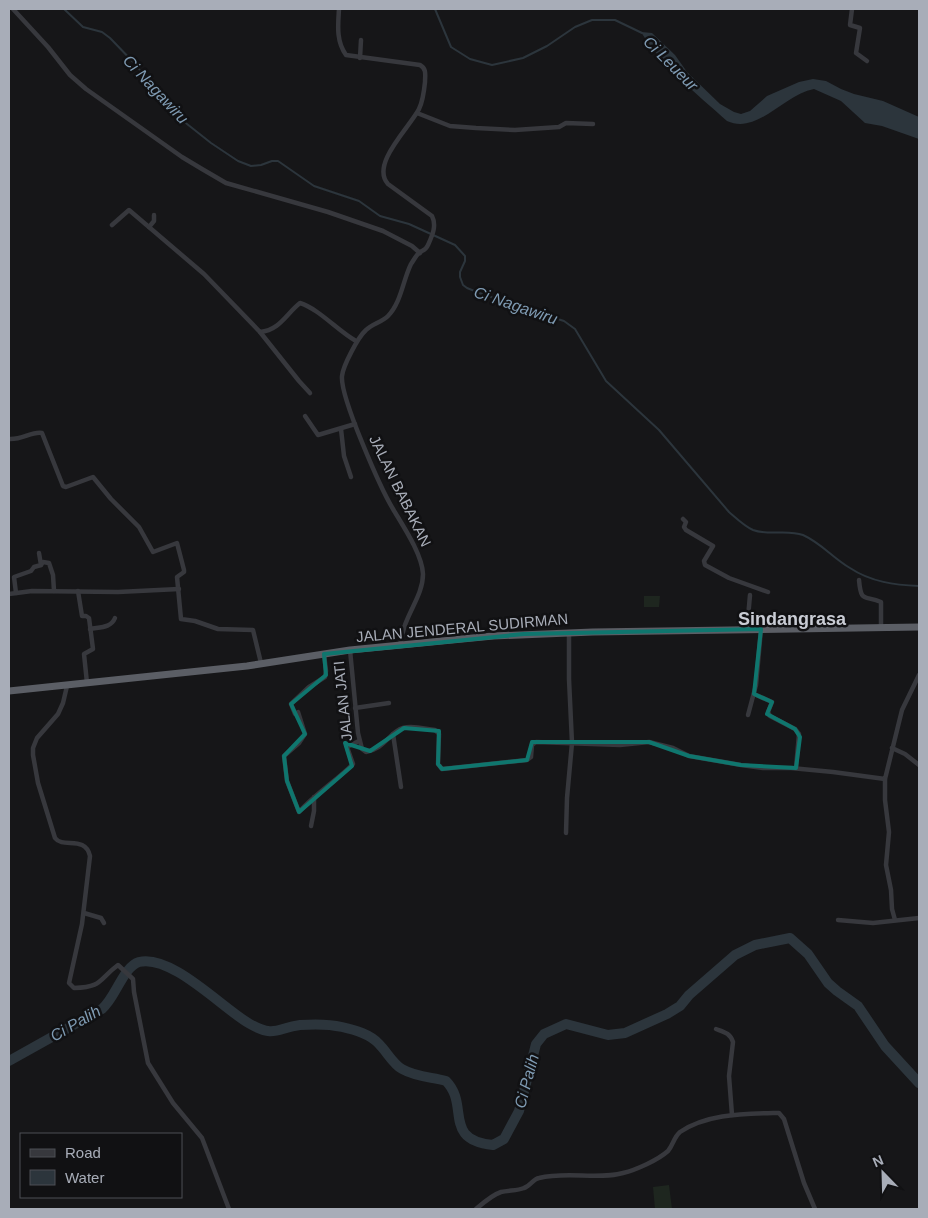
<svg xmlns="http://www.w3.org/2000/svg" width="928" height="1218" font-family="Arial,sans-serif">
	<style>
		.green { fill: #1e261f }
		.water { fill: #2c353c }
		.lines { fill: none; stroke-linecap: round; stroke-linejoin: round }
		.stream { stroke: #2c353c; stroke-width: 2 }
		.river { stroke: #2c353c; stroke-width: 10 }
		.minor { stroke: #37383d; stroke-width: 4.5 }
		.trunk { stroke: #5b5e65; stroke-width: 7 }
		.marked { fill: none; stroke: #0f766e; stroke-width: 4; stroke-linejoin: round }
		.labels { text-anchor: middle; stroke-width: 5; stroke-linejoin: round; paint-order: stroke }
		.street-label { font-size: 15px; fill: #a8adb8; stroke: #111113 }
		.water-label { font-size: 16px; font-style: italic; fill: #7f9bb3; stroke: #111113 }
		.quarter-label { font-size: 18px; font-weight: bold; fill: #c9ccd4; stroke: #111113 }
	</style>
	<rect width="100%" height="100%" fill="#161618"/>
	<g class="green">
		<path d="M644 596H660L659 607H644Z"/>
		<path d="M669 1185 672 1209H655L653 1187Z"/>
	</g>
	<path class="water" d="M641 32 652 33 675 55 687 72 720 104 734 112 741 114 750 111 767 96 799 82 813 79 826 81 841 89 854 94 883 101 919 117V139L882 126 865 123 841 101 814 89C784 94 758 135 727 121 697 94 663 67 641 32Z"/>
	<g class="lines">
		<g class="stream">
			<path d="M64 9 83 27 102 32 110 38 136 65 161 99 182 120 211 143 238 161 251 166 261 165 272 161H278L314 186 359 201 380 216 409 224 455 245 465 256V261L460 272V277L463 285 467 288 487 296 518 304 542 314 564 321 575 329 606 381 659 430 729 512C736 518 744 526 753 530 769 536 787 529 803 535 821 543 833 558 850 568 871 582 895 585 919 586"/>
			<path d="M435 9 451 47 470 59 492 65 523 58 547 46 575 27 592 20H615L642 33"/>
		</g>
		<path class="river" d="M9 1061 102 1009C116 997 123 967 139 962 172 954 223 1009 250 1024 275 1038 277 1028 300 1025 314 1024 329 1024 342 1027 355 1030 370 1034 379 1044 387 1052 393 1064 402 1069 416 1077 431 1077 446 1081 470 1105 442 1140 493 1145L504 1139 519 1111 536 1044 544 1034 566 1024 608 1035 625 1033 667 1014 680 1006 689 995 735 955 755 945 790 938 808 954 828 983 837 991 858 1006 885 1046 919 1083"/>
		<g class="minor">
			<path d="M13 9 48 47 70 75 86 89 182 157 202 169 226 183 328 212 383 231 412 246 420 253"/>
			<path d="M339 9C338 25 336 41 346 55L420 65C427 69 425 75 425 82 424 92 423 101 419 109 410 127 370 164 388 184L432 216C437 226 432 236 428 245 426 250 424 250 420 252 416 255 414 260 411 264 403 280 401 303 388 316 382 322 372 324 366 330 358 337 343 366 342 376 340 397 381 489 393 509 403 526 422 554 423 574 423 591 413 605 407 620 403 628 402 637 400 645"/>
			<path d="M852 9 850 25 860 28 856 53 867 61"/>
			<path d="M360 58 361 40"/>
			<path d="M417 113 450 126 476 128 515 130 559 127 566 123 593 124"/>
			<path d="M112 225 129 210 204 274 260 332C280 330 286 314 300 303 319 309 338 331 356 341"/>
			<path d="M149 227 154 221V215"/>
			<path d="M260 332 299 381 310 393"/>
			<path d="M305 416 318 435 355 424"/>
			<path d="M341 429 344 456 351 477"/>
			<path d="M9 439C22 440 32 431 42 433L63 486 66 487 93 477 111 499 139 527 153 552 177 543 184 570V572L177 577 181 619 195 621 218 629 253 630 261 663"/>
			<path d="M683 519 686 522 684 527 686 530 713 546 704 561 705 565 729 578 768 592"/>
			<path d="M41 565 43 562 49 563 53 575 54 591"/>
			<path d="M859 580C861 603 864 595 881 602V628"/>
			<path d="M78 591 82 616H86L89 618 93 649 84 654 87 683"/>
			<path d="M16 593 14 577 31 571 34 567 41 565 39 553"/>
			<path d="M9 594 32 591 118 592 179 589"/>
			<path d="M90 629C100 627 111 628 115 618"/>
			<path d="M747 629 750 595"/>
			<path d="M350 650 358 733 362 749 366 752C385 749 388 733 403 728 413 725 425 729 435 730L439 734 438 764 442 769 527 760 531 757 532 745 536 742 620 745 649 742 673 748 689 756 741 765 763 768H791L833 772 885 779 902 710 919 675"/>
			<path d="M324 654 326 671 325 677 309 687 291 704 295 714 298 712 305 734 299 743 284 756 287 781 299 812C315 794 336 781 353 764L347 747 359 741"/>
			<path d="M67 686 63 703 58 714 37 738 33 748V755L38 783 55 838C63 849 85 835 90 856L82 924 69 983 74 988C103 987 98 980 118 965L133 979 134 992 148 1063 173 1103 202 1138 229 1209"/>
			<path d="M754 694 772 702 768 712 770 716 795 729 799 734 796 768"/>
			<path d="M355 708 389 703"/>
			<path d="M748 715 756 685 761 629"/>
			<path d="M393 734 401 787"/>
			<path d="M892 748 905 754 919 765"/>
			<path d="M885 779V800L889 832 886 865 891 890 892 909 895 920"/>
			<path d="M311 826 314 811V797"/>
			<path d="M566 833 567 798 572 743 569 679V633"/>
			<path d="M84 913 101 918 104 923"/>
			<path d="M838 920 873 923 919 918"/>
			<path d="M716 1029C724 1032 730 1033 733 1042L729 1076 732 1115"/>
			<path d="M476 1209C483 1203 492 1195 501 1192 509 1190 517 1191 524 1188 530 1186 533 1179 539 1178 567 1171 597 1180 623 1173 636 1170 658 1160 668 1151 673 1145 674 1137 680 1132 707 1114 742 1114 773 1113H779L784 1119 804 1183 815 1209"/>
		</g>
		<path class="trunk" d="M9 691 247 666 350 650 493 636 593 632 919 627"/>
	</g>
	<path class="marked" d="M761 629 754 694 772 702 767 714 795 729 800 737 796 768 741 765 689 756 649 742H532L527 760 442 769 438 764 439 731 404 728 370 751 345 743 352 766 299 812 287 781 284 756 305 734 291 704 326 675 324 654 524 634Z"/>
	<g class="labels">
		<g class="street-label">
			<text transform="translate(400 491) rotate(64)" y="5">JALAN BABAKAN</text>
			<text transform="translate(462 628) rotate(-5)" y="5">JALAN JENDERAL SUDIRMAN</text>
			<text transform="translate(343 701) rotate(-96)" y="5">JALAN JATI</text>
		</g>
		<g class="water-label">
			<text transform="translate(671 63) rotate(45)" y="6">Ci Leueur</text>
			<text transform="translate(156 89) rotate(47)" y="6">Ci Nagawiru</text>
			<text transform="translate(516 305) rotate(19)" y="6">Ci Nagawiru</text>
			<text transform="translate(75 1023) rotate(-30)" y="6">Ci Palih</text>
			<text transform="translate(526 1081) rotate(-75)" y="6">Ci Palih</text>
		</g>
		<g class="quarter-label">
			<text x="792" y="625">Sindangrasa</text>
		</g>
	</g>
	<rect width="928" height="1218" fill="none" stroke="#a8adb8" stroke-width="20"/>
	<rect x="20" y="1133" width="162" height="65" fill="#111113" stroke="#4d4f55"/>
	<rect x="30" y="1149" width="25" height="8" fill="#37383d" stroke="#4d4f55"/>
	<text x="65" y="1158" font-size="15" fill="#a8adb8">Road</text>
	<rect x="30" y="1170" width="25" height="15" fill="#2c353c" stroke="#4d4f55"/>
	<text x="65" y="1183" font-size="15" fill="#a8adb8">Water</text>
	<g transform="translate(883 1173) rotate(337)" stroke="#111113" stroke-width="4" paint-order="stroke">
	<path d="M0-4L9 19L0 12L-9 19Z" fill="#a8adb8"/>
	<text y="-8" font-size="14" font-weight="bold" text-anchor="middle" fill="#a8adb8">N</text>
	</g>
</svg>
